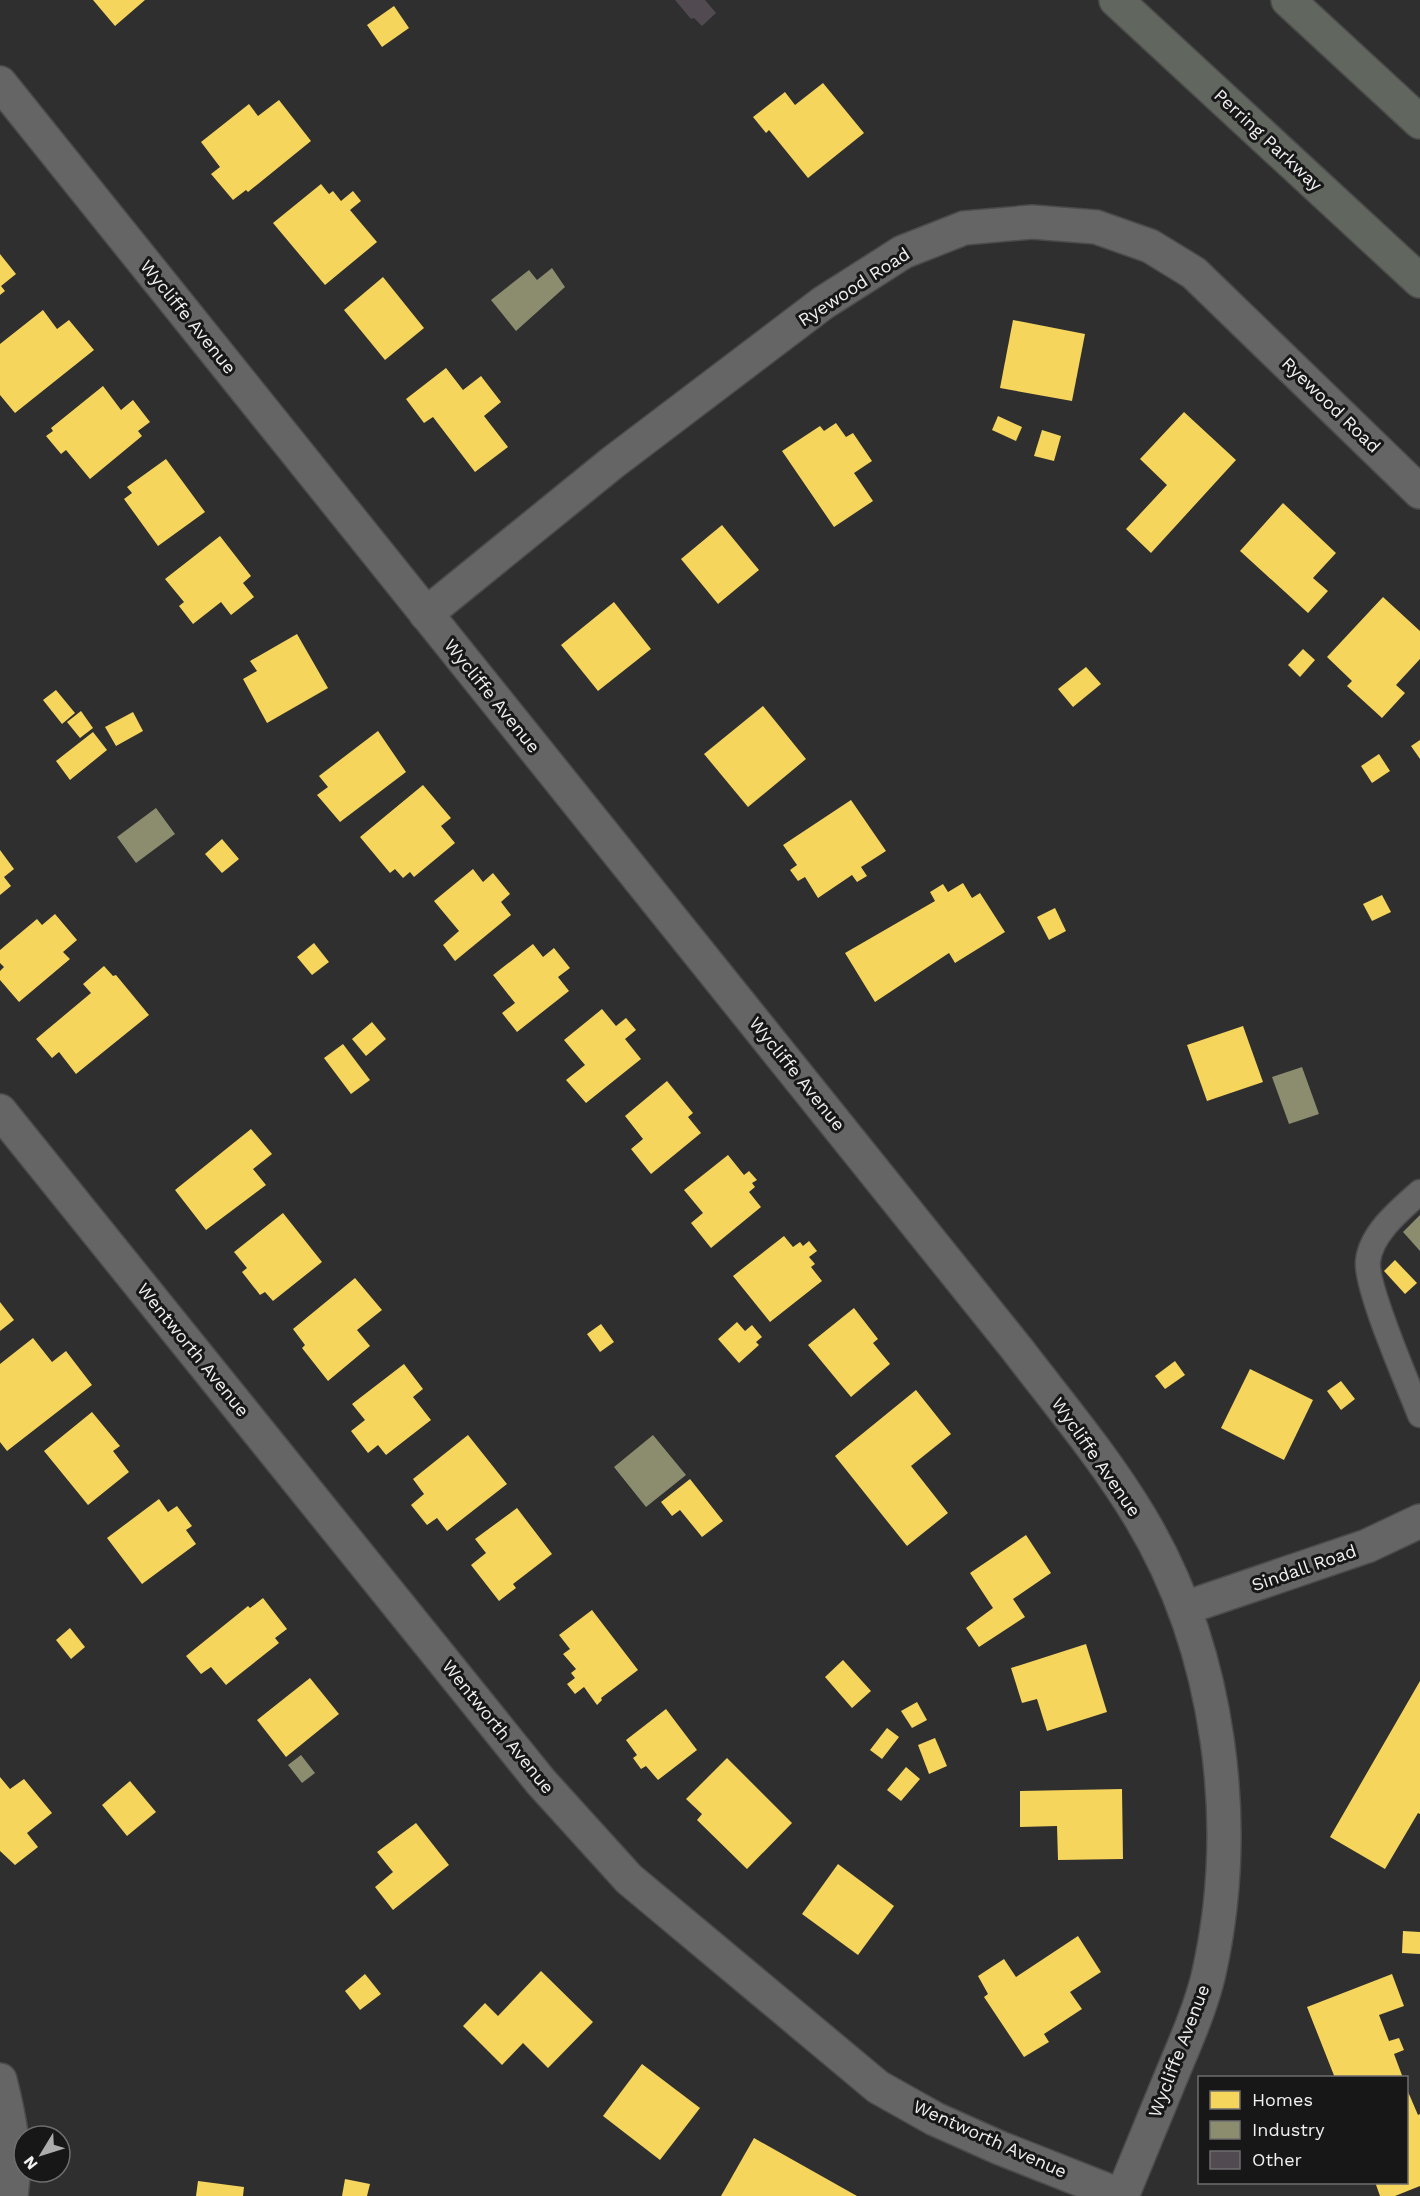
<svg xmlns="http://www.w3.org/2000/svg" width="1420" height="2196" font-family="'Work Sans',sans-serif">
	<style>
		.homes { fill: #f6d55c }
		.industry { fill: #8c8c6e }
		.building { fill: #514a50 }
		.lines { fill: none; stroke-linecap: round; stroke-linejoin: round }
		.lane-casing { stroke: #4b4b4b; stroke-width: 27 }
		.street-casing { stroke: #4b4b4b; stroke-width: 36 }
		.primary-casing { stroke: #4b4b4b; stroke-width: 36 }
		.lane { stroke: #656565; stroke-width: 24 }
		.street { stroke: #656565; stroke-width: 33 }
		.primary { stroke: #61665f; stroke-width: 33 }
		.labels { text-anchor: middle; stroke-width: 6; stroke-linejoin: round; paint-order: stroke }
		.street-label { font-size: 18px; fill: #f1f0f1; stroke: #181718 }
	</style>
	<rect width="100%" height="100%" fill="#2f2f2f"/>
	<g class="homes">
		<path d="M93 0H145L115 26Z"/>
		<path d="M394 6 409 28 382 47 367 25Z"/>
		<path d="M823 83 864 133 808 178 769 130 766 133 753 117 785 92 795 105Z"/>
		<path d="M279 100 311 141 248 192 246 190 233 200 211 174 220 167 201 142 249 104 258 116Z"/>
		<path d="M321 184 329 194 333 191 341 201 353 191 361 201 350 210 377 242 325 285 273 223Z"/>
		<path d="M0 254 16 274 1 286 5 291 0 295Z"/>
		<path d="M383 277 424 328 385 360 344 310Z"/>
		<path d="M43 310 57 329 69 320 94 350 15 413 0 395V344Z"/>
		<path d="M1013 320 1085 334 1072 401 1000 388Z"/>
		<path d="M446 368 463 390 481 376 501 402 484 416 508 447 475 472 433 417 424 423 406 399Z"/>
		<path d="M103 386 121 410 133 400 150 422 138 431 142 436 90 479 66 450 61 454 46 436 53 431 51 428Z"/>
		<path d="M1184 412 1236 460 1151 553 1126 529 1167 485 1140 459Z"/>
		<path d="M998 416 1022 427 1016 441 992 430Z"/>
		<path d="M836 423 846 437 853 433 872 461 854 473 873 501 834 527 782 451 820 426 824 431Z"/>
		<path d="M1042 430 1061 436 1054 461 1034 456Z"/>
		<path d="M166 459 205 512 158 546 124 499 132 493 127 487Z"/>
		<path d="M1283 503 1336 553 1313 578 1328 591 1308 613 1240 551Z"/>
		<path d="M722 525 759 570 718 604 681 559Z"/>
		<path d="M220 536 251 576 243 583 254 597 231 615 221 602 193 624 179 606 184 602 165 579Z"/>
		<path d="M1383 597 1420 631V659L1396 685 1405 693 1382 718 1347 686 1352 681 1327 657Z"/>
		<path d="M614 602 651 649 598 691 561 645Z"/>
		<path d="M297 634 328 688 267 723 243 679 257 671 250 661Z"/>
		<path d="M1303 649 1315 660 1300 677 1288 665Z"/>
		<path d="M1086 667 1101 684 1073 707 1058 689Z"/>
		<path d="M56 690 75 713 62 724 43 700Z"/>
		<path d="M763 706 806 759 748 807 704 754Z"/>
		<path d="M81 711 93 728 80 738 67 722Z"/>
		<path d="M133 712 143 731 116 746 105 727Z"/>
		<path d="M378 731 406 772 340 822 317 795 328 787 319 776Z"/>
		<path d="M93 732 107 750 70 780 56 761Z"/>
		<path d="M1420 740V759L1411 746Z"/>
		<path d="M1379 754 1390 771 1372 783 1361 766Z"/>
		<path d="M423 785 451 818 441 826 455 843 414 877 410 872 403 878 395 869 390 873 360 837Z"/>
		<path d="M851 800 886 851 861 867 867 876 857 882 852 875 818 898 805 877 798 881 790 870 797 865 783 845Z"/>
		<path d="M222 839 239 859 222 873 205 854Z"/>
		<path d="M0 850 14 869 4 877 11 886 0 895Z"/>
		<path d="M473 869 483 882 493 873 510 894 501 902 511 915 455 961 443 945 459 931 434 901Z"/>
		<path d="M963 883 972 898 980 893 1005 932 955 963 949 953 875 1002 845 953 935 901 930 892 943 884 948 892Z"/>
		<path d="M1382 895 1391 912 1372 921 1363 904Z"/>
		<path d="M1055 908 1066 931 1049 940 1037 917Z"/>
		<path d="M55 914 77 940 63 952 70 959 19 1002 0 980V971L4 967 0 963V950L37 919 42 925Z"/>
		<path d="M314 943 329 962 312 975 297 957Z"/>
		<path d="M533 944 543 957 554 948 570 968 558 977 569 991 517 1032 502 1013 515 1003 493 975Z"/>
		<path d="M104 966 113 976 116 975 149 1015 76 1074 59 1052 52 1058 36 1039 91 993 83 984Z"/>
		<path d="M602 1009 616 1026 626 1018 636 1030 625 1039 641 1059 586 1103 566 1080 585 1065 564 1040Z"/>
		<path d="M372 1022 386 1039 366 1056 352 1039Z"/>
		<path d="M1243 1026 1263 1082 1207 1101 1187 1045Z"/>
		<path d="M343 1044 370 1080 351 1094 324 1058Z"/>
		<path d="M667 1081 693 1113 688 1117 701 1133 651 1174 631 1149 643 1139 625 1116Z"/>
		<path d="M251 1129 272 1154 253 1169 266 1185 206 1230 175 1190Z"/>
		<path d="M728 1155 744 1175 749 1171 757 1180 752 1183 755 1187 749 1192 761 1207 711 1248 691 1223 703 1213 684 1190Z"/>
		<path d="M283 1213 322 1262 273 1301 265 1292 260 1295 242 1272 247 1268 234 1252Z"/>
		<path d="M784 1236 793 1247 800 1242 803 1246 809 1241 817 1251 809 1257 815 1264 811 1267 822 1281 770 1322 733 1276Z"/>
		<path d="M1395 1260 1417 1283 1405 1294 1384 1271Z"/>
		<path d="M355 1278 382 1310 357 1330 370 1346 328 1381 302 1348 305 1345 293 1329Z"/>
		<path d="M0 1302 14 1320 0 1331Z"/>
		<path d="M854 1308 878 1339 873 1343 890 1364 851 1397 808 1345Z"/>
		<path d="M737 1322 745 1331 752 1325 762 1337 756 1342 759 1345 739 1363 718 1339Z"/>
		<path d="M601 1324 614 1342 600 1352 587 1334Z"/>
		<path d="M33 1338 52 1362 66 1351 92 1385 7 1451 0 1442V1364Z"/>
		<path d="M1175 1361 1185 1375 1165 1389 1155 1376Z"/>
		<path d="M404 1364 423 1389 413 1397 431 1420 386 1455 378 1445 368 1453 351 1431 365 1420 352 1404Z"/>
		<path d="M1250 1369 1313 1400 1284 1460 1221 1428Z"/>
		<path d="M1341 1381 1355 1399 1341 1410 1327 1391Z"/>
		<path d="M916 1390 951 1434 911 1466 948 1513 907 1546 835 1456Z"/>
		<path d="M92 1412 120 1446 113 1451 129 1472 88 1505 44 1451Z"/>
		<path d="M468 1435 507 1484 447 1531 437 1518 427 1525 411 1505 424 1494 413 1479Z"/>
		<path d="M690 1479 723 1521 702 1537 680 1510 672 1516 661 1502Z"/>
		<path d="M159 1499 168 1512 177 1506 192 1526 186 1530 196 1544 142 1584 107 1538Z"/>
		<path d="M517 1508 552 1554 513 1584 516 1588 499 1601 471 1565 486 1553 475 1539Z"/>
		<path d="M1026 1535 1051 1573 1013 1599 1025 1617 979 1647 966 1628 993 1608 970 1573Z"/>
		<path d="M263 1598 287 1629 275 1638 279 1643 226 1685 211 1667 201 1674 186 1656 248 1606 250 1608Z"/>
		<path d="M592 1610 638 1670 601 1698 602 1700 597 1705 584 1687 575 1694 567 1684 575 1678 571 1673 576 1669 563 1654 570 1649 559 1635Z"/>
		<path d="M70 1628 85 1647 71 1659 56 1640Z"/>
		<path d="M1086 1644 1107 1712 1047 1731 1037 1699 1022 1703 1011 1668Z"/>
		<path d="M843 1660 871 1691 852 1708 825 1677Z"/>
		<path d="M310 1678 339 1714 286 1757 257 1720Z"/>
		<path d="M1420 1681V1814L1418 1813 1385 1869 1330 1837Z"/>
		<path d="M917 1702 927 1720 912 1728 901 1711Z"/>
		<path d="M666 1709 697 1750 658 1780 646 1766 641 1769 633 1758 637 1755 626 1740Z"/>
		<path d="M887 1728 899 1737 882 1759 870 1750Z"/>
		<path d="M935 1738 947 1766 929 1774 918 1745Z"/>
		<path d="M727 1758 792 1823 747 1869 697 1820 702 1814 686 1799Z"/>
		<path d="M906 1767 920 1779 901 1801 887 1790Z"/>
		<path d="M0 1777 10 1789 24 1779 52 1813 27 1833 38 1847 15 1865 0 1851Z"/>
		<path d="M130 1781 156 1812 127 1836 102 1805Z"/>
		<path d="M1122 1789 1123 1859 1058 1860 1057 1826 1020 1827V1791Z"/>
		<path d="M416 1823 449 1865 393 1910 375 1887 393 1872 377 1852Z"/>
		<path d="M838 1864 894 1906 858 1955 802 1914Z"/>
		<path d="M1403 1931 1420 1932V1954L1402 1953Z"/>
		<path d="M1078 1936 1101 1972 1070 1992 1082 2009 1044 2034 1049 2042 1024 2057 984 1997 988 1994 978 1976 1004 1959 1016 1977Z"/>
		<path d="M541 1971 593 2022 548 2068 523 2043 502 2065 463 2026 485 2003 498 2016Z"/>
		<path d="M365 1974 381 1994 360 2010 345 1991Z"/>
		<path d="M1392 1974 1404 2006 1379 2015 1389 2041 1399 2038 1404 2050 1394 2054 1403 2078H1335L1307 2007Z"/>
		<path d="M642 2064 700 2108 660 2160 603 2116Z"/>
		<path d="M1406 2087 1418 2115 1420 2114V2186L1395 2196H1380L1375 2182H1406Z"/>
		<path d="M754 2138 857 2196H721Z"/>
		<path d="M345 2179 370 2184 367 2196H342Z"/>
		<path d="M198 2181 244 2187 243 2196H196Z"/>
	</g>
	<g class="industry">
		<path d="M552 268 565 287 516 331 491 300 529 270 537 280Z"/>
		<path d="M156 808 175 834 136 863 117 837Z"/>
		<path d="M1302 1067 1319 1114 1289 1124 1272 1077Z"/>
		<path d="M1420 1215V1251L1403 1232Z"/>
		<path d="M653 1435 686 1475 646 1507 614 1467Z"/>
		<path d="M301 1755 315 1773 302 1783 288 1765Z"/>
	</g>
	<path class="building" d="M675 0H705L716 13 702 26 694 18 691 19Z"/>
	<g class="lines">
		<g class="lane-casing">
			<path id="lane" d="M1420 1192C1401 1209 1371 1233 1368 1261 1365 1287 1409 1386 1420 1415"/>
		</g>
		<g class="street-casing">
			<g id="street">
				<path d="M0 83 1017 1349C1059 1404 1104 1457 1140 1517 1220 1650 1243 1825 1208 1977 1200 2009 1186 2041 1173 2072 1156 2113 1139 2154 1122 2196"/>
				<path d="M426 614 612 463 823 303 903 252 964 228 1032 222 1096 227 1150 246 1194 273 1420 492"/>
				<path d="M0 1111 541 1782 629 1879 878 2087 935 2119 1000 2148 1122 2196"/>
				<path d="M1185 1608 1367 1546 1420 1521"/>
				<path d="M0 2080C10 2119 17 2157 11 2196"/>
			</g>
		</g>
		<g class="primary-casing">
			<g id="primary">
				<path d="M1116 0 1420 281"/>
				<path d="M1288 0 1420 122"/>
			</g>
		</g>
		<use href="#lane" class="lane"/>
		<use href="#street" class="street"/>
		<use href="#primary" class="primary"/>
	</g>
	<g class="labels">
		<g class="street-label">
			<text transform="translate(1268 140) rotate(43)" y="6">Perring Parkway</text>
			<text transform="translate(854 287) rotate(-33)" y="6">Ryewood Road</text>
			<text transform="translate(188 317) rotate(51)" y="6">Wycliffe Avenue</text>
			<text transform="translate(1331 405) rotate(44)" y="6">Ryewood Road</text>
			<text transform="translate(492 696) rotate(51)" y="6">Wycliffe Avenue</text>
			<text transform="translate(797 1074) rotate(51)" y="6">Wycliffe Avenue</text>
			<text transform="translate(193 1350) rotate(51)" y="6">Wentworth Avenue</text>
			<text transform="translate(1096 1457) rotate(55)" y="6">Wycliffe Avenue</text>
			<text transform="translate(1304 1568) rotate(-19)" y="6">Sindall Road</text>
			<text transform="translate(498 1727) rotate(51)" y="6">Wentworth Avenue</text>
			<text transform="translate(1179 2051) rotate(-69)" y="6">Wycliffe Avenue</text>
			<text transform="translate(990 2139) rotate(24)" y="6">Wentworth Avenue</text>
		</g>
	</g>
	<rect x="1198" y="2076" width="210" height="108" fill="#181718" stroke="#6f6e6f" stroke-width="1.5"/>
	<rect x="1210" y="2091" width="30" height="18" fill="#f6d55c" stroke="#6f6e6f" stroke-width="1.5"/>
	<text x="1252" y="2106" font-size="18" fill="#f1f0f1">Homes</text>
	<rect x="1210" y="2121" width="30" height="18" fill="#8c8c6e" stroke="#6f6e6f" stroke-width="1.5"/>
	<text x="1252" y="2136" font-size="18" fill="#f1f0f1">Industry</text>
	<rect x="1210" y="2151" width="30" height="18" fill="#514a50" stroke="#6f6e6f" stroke-width="1.5"/>
	<text x="1252" y="2166" font-size="18" fill="#f1f0f1">Other</text>
	<g transform="translate(42 2154) rotate(232)"><circle r="28" fill="#181718" stroke="#6f6e6f" stroke-width="1.5"/>
	<path d="M0-4.5L10 22L0 15L-10 22Z" fill="#adacad"/>
	<text y="-9" font-size="16" font-weight="bold" text-anchor="middle" fill="#f1f0f1">N</text>
	</g>
</svg>
